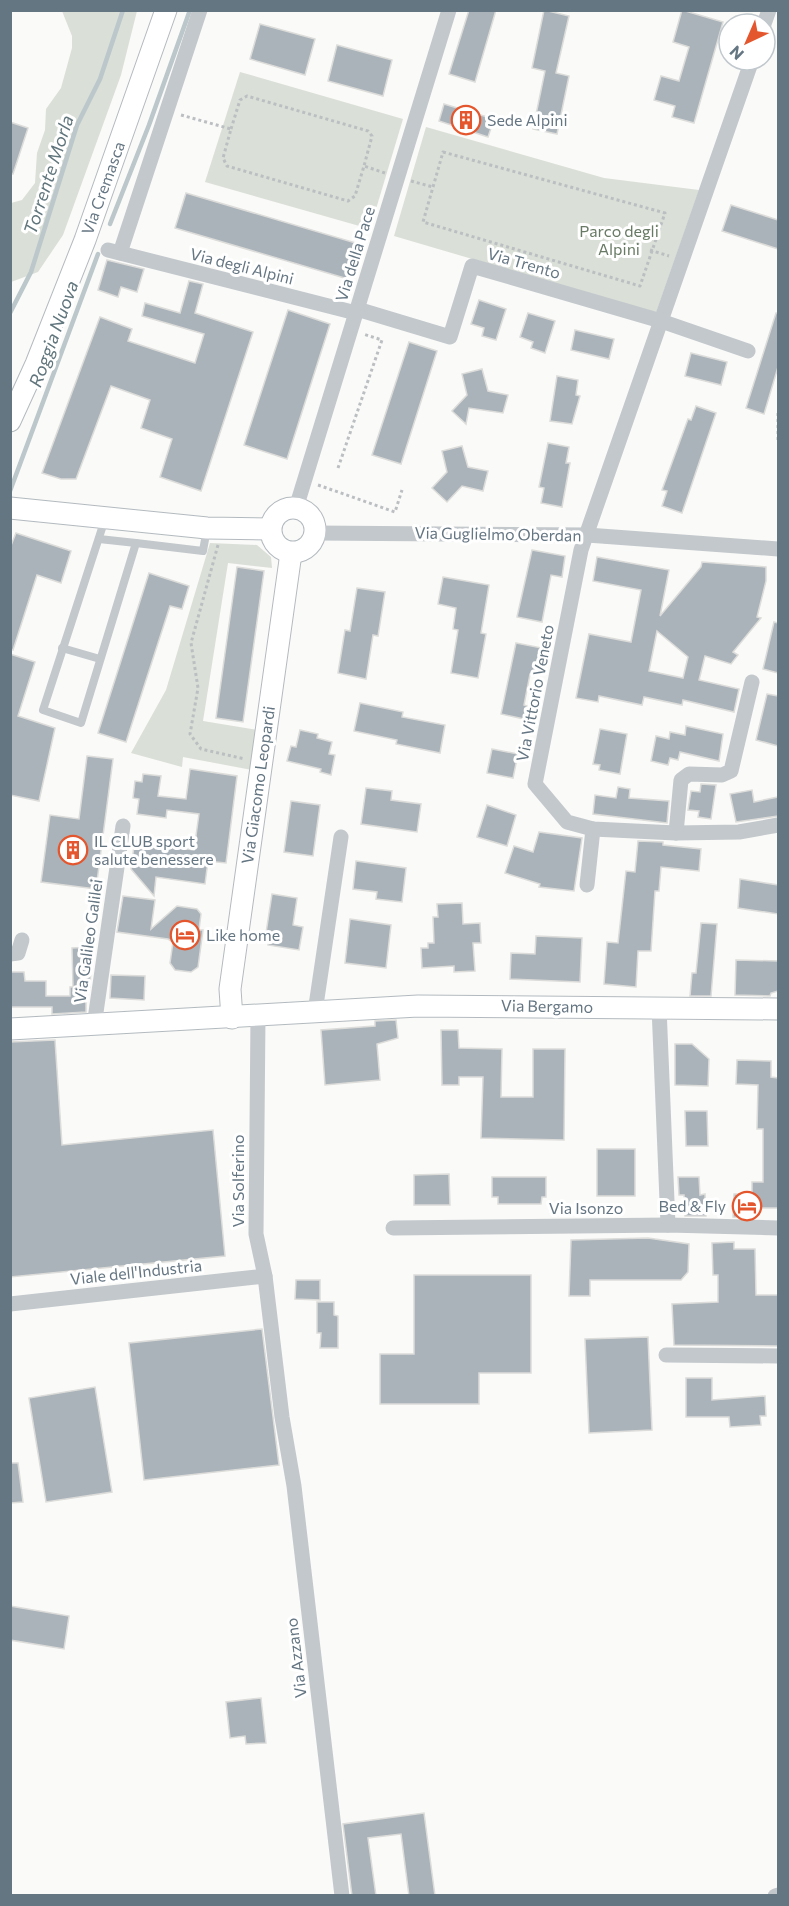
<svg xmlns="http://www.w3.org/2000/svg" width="789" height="1906" font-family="Commissioner,sans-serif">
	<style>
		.green { fill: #dadfd7 }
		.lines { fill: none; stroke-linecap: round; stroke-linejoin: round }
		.stream { stroke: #bbc7cb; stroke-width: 4.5 }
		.building { fill: #aab3b9; stroke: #dcdcda; stroke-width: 1.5; fill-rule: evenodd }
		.secondary-casing { stroke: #b3babf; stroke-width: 23 }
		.path { stroke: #bbbfc2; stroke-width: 3; stroke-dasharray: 3 3; stroke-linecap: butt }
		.lane { stroke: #c3c8cc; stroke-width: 8 }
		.street { stroke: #c3c8cc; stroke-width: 15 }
		.secondary { stroke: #fff; stroke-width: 21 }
		.labels { text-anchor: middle; stroke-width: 6; stroke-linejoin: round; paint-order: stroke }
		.poi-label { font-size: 16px; fill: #657683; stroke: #fff; text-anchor: start }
		.street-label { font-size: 16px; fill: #657683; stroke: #fff }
		.park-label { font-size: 16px; fill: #687a64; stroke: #fff }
		.water-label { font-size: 18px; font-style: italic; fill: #60757c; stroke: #fff }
	</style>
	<rect width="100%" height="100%" fill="#fafaf8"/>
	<g class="green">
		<path d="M62 11H137L121 75 63 235 38 272 11 282V203L22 200 35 183 37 153 45 130 46 109 61 88 72 48V36Z"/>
		<path d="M240 72 403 119 370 229 205 182Z"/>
		<path d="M426 127 604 178 699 190 656 313 394 236Z"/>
		<path d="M210 543 257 545 271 557 272 568 228 563 203 721 257 730 252 770 183 757 182 767 131 753 166 690Z"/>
	</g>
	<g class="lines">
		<g class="stream">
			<path d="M110 224 149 125 190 10"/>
			<path d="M10 313 31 272 77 125 100 79 123 10"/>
			<path d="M10 491 98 254"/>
		</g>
	</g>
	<g class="building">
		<path d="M469 10H496L475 82 449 74Z"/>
		<path d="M544 10 569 16 556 73 569 76 557 134 533 129 545 71 532 68Z"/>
		<path d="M682 10 723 22 694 123 672 117 675 106 654 100 661 76 679 81 689 47 673 42Z"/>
		<path d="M260 24 315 39 305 75 250 59Z"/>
		<path d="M337 45 392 60 383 96 328 81Z"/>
		<path d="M444 104 494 119 488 137 439 121Z"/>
		<path d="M10 122 28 128 13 174H10Z"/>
		<path d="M186 193 359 244 348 279 175 228Z"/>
		<path d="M731 205 778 220V249L722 231Z"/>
		<path d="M107 260 144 269 137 292 121 287 118 297 98 290Z"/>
		<path d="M189 281 203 284 195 313 253 332 201 491 160 477 172 439 141 428 150 400 111 386 76 479H61L42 473 100 317 132 329 128 341 195 363 204 334 142 316 145 303 180 313Z"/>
		<path d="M479 300 506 309 496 340 482 336 484 328 471 324Z"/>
		<path d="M288 310 330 324 287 459 244 445Z"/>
		<path d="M528 313 555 321 545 353 531 348 533 342 520 337Z"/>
		<path d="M776 313H778V367L764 414 746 408Z"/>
		<path d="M575 330 614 339 609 359 571 350Z"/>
		<path d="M409 342 437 351 401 464 372 455Z"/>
		<path d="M691 353 727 362 721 385 685 376Z"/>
		<path d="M482 369 488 391 508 395 503 413 469 408 466 424 452 411 467 395 462 374Z"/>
		<path d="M557 376 578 380 576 395 580 396 572 424 550 421Z"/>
		<path d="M696 406 716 413 682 513 662 506 667 491 662 490 688 419 691 420Z"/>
		<path d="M548 443 569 447 566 463H570L562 507 541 503 544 488 539 487Z"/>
		<path d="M462 446 468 467 488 471 483 491 462 486 447 502 432 488 447 472 442 451Z"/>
		<path d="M16 533 71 551 61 583 37 575 13 650 10 649V548Z"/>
		<path d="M532 550 565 556 562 577 551 575 542 622 517 617Z"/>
		<path d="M597 557 669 570 660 616 701 567 702 562 766 567V581L757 617 761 618 733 652 738 655 731 664 705 656 699 680 739 689 734 712 683 700 682 705 644 697 642 705 599 696 598 702 576 698 589 634 631 642 641 590 593 581ZM657 631 688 657 683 678 649 671Z"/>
		<path d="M237 567 264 571 243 722 216 718Z"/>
		<path d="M149 573 189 586 182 609 170 606 126 742 98 733Z"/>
		<path d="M443 577 489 585 481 633 486 634 478 678 451 673 458 630 453 629 456 608 438 604Z"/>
		<path d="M357 588 385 592 378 636 373 635 366 679 338 673 345 630 350 631Z"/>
		<path d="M774 622 778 623V673L763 669Z"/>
		<path d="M516 643 542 648 537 675 530 674 524 705 527 706 524 719 501 714Z"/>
		<path d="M10 654 35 662 18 716 55 728 39 801 10 795Z"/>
		<path d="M767 694 778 696V746L756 740Z"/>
		<path d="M360 703 403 712 402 717 445 725 440 753 396 744 397 740 354 731Z"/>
		<path d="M686 726 723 734 719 761 680 752 678 760 670 758 668 765 651 761 656 736 669 739 670 732 685 735Z"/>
		<path d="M600 729 627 734 620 774 599 770 600 765 593 764Z"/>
		<path d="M300 730 318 734 317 738 332 742 329 754 335 755 331 775 320 772 321 769 287 761 291 746 296 747Z"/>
		<path d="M492 749 518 754 513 778 487 773Z"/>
		<path d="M87 756 113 759 96 889 41 882 50 815 79 819Z"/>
		<path d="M190 769 237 776 226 863 208 861 205 884 156 877 154 896 131 869 135 838 159 841V845L194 850 199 814 167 810 166 818 137 814 139 799 133 798 135 781 142 782 143 774 161 776 158 796 186 799Z"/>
		<path d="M701 784 716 785 711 819 698 817 699 811 688 810 691 791 700 792Z"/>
		<path d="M618 787 630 789 629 798 669 801 667 823 593 814 595 795 616 798Z"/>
		<path d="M366 788 392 791 391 800 421 804 417 832 361 824Z"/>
		<path d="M752 790 754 802 778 797V816L736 822 730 794Z"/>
		<path d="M291 801 320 805 313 856 284 852Z"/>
		<path d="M487 805 516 815 507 846 477 837Z"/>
		<path d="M539 832 582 838 574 891 539 887 540 884 505 873 514 846 533 852Z"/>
		<path d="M638 841 663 842V845L701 849 699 871 661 867 659 891H655L651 951H638L636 987 604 984 607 942 618 943 626 871 635 872Z"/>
		<path d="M356 861 406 868 402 902 376 899 377 892 353 889Z"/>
		<path d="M740 879 778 885V914L738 908Z"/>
		<path d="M272 894 297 898 293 925 303 927 299 950 268 945 270 934 266 933Z"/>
		<path d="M123 896 155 900 151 929 177 906 197 909 201 914 199 930H203L198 967 191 972 175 970 170 963 173 942 168 939 117 932Z"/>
		<path d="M462 903 463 924 480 923 481 943H473L475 971 454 972V966L422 968 421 948H428V943H434L433 917H438L437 904Z"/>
		<path d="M350 919 391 925 386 968 345 963Z"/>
		<path d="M701 923 717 924 711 996H690L692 973H696Z"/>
		<path d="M536 936 582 938 580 982 510 979 511 953 535 954Z"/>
		<path d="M92 947 90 987H86V1012L52 1014V1007H10V972H24L25 981H46V996H70V987H73L72 948Z"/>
		<path d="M736 960 778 961V991L771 993 770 996 735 995Z"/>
		<path d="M111 975 145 976 144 1000 110 998Z"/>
		<path d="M396 1020 398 1038 377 1044 380 1080 325 1085 321 1030 375 1026V1021Z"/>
		<path d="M441 1030H458L459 1048 502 1049 501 1097H533V1049H565L564 1140 481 1138 483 1077H459V1085H442Z"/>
		<path d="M55 1040 62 1145 213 1130 225 1256 10 1277V1042Z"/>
		<path d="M675 1044H692L709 1059 708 1086 675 1085Z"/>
		<path d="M737 1060 771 1061V1077L778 1078V1208H753V1218L733 1217 734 1194H752V1182H763V1129H757L758 1085 736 1084Z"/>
		<path d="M685 1111H707L708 1146H686Z"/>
		<rect x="597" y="1149" width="38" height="47"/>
		<path d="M449 1174 450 1205H414V1175Z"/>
		<path d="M492 1177H546V1197H542L541 1204H498V1197H492Z"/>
		<path d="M678 1177H699L700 1195 705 1194 706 1216H685L684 1195H679Z"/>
		<path d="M648 1238 689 1244 688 1272 681 1280H590V1296H569L571 1240Z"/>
		<path d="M734 1242V1249H755L756 1295H778V1346L674 1345 672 1304 718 1302V1275H713L712 1243Z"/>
		<path d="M414 1275H531V1373H479V1404H380V1354H414Z"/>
		<path d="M296 1280H320V1300L295 1299Z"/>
		<path d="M317 1302H334V1315L338 1316V1348H320L321 1333H317Z"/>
		<path d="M262 1329 279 1465 144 1480 129 1343Z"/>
		<path d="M648 1337 652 1430 589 1433 585 1339Z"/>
		<path d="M686 1378H712V1400L765 1396 766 1416H760L761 1425 730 1427 729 1417H686Z"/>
		<path d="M95 1387 112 1492 46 1502 29 1398Z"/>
		<path d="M10 1463H18L23 1502 10 1503Z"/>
		<path d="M10 1606 69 1616 64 1649 10 1640Z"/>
		<path d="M261 1698 266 1743 246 1744 245 1736 230 1738 226 1702Z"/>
		<path d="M424 1813 435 1896H409L401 1834 368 1838 376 1896H352L343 1824Z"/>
	</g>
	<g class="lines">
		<g class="secondary-casing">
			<g id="secondary">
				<path d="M10 421 36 364 85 240 166 10"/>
				<circle cx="293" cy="530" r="22"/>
				<path d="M10 508 207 528 270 529"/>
				<path d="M232 1018 230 989 291 553"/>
				<path d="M10 1029 418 1006 778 1009"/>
			</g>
		</g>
		<g class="path">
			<path d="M181 115 231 129 223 158 227 166 348 201 355 196 364 166 385 173"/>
			<path d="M231 129 240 100 247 96 368 131 372 136 364 166"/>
			<path d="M443 152 665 213 640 286 423 222Z"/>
			<path d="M411 181 433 187"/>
			<path d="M650 250 669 256"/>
			<path d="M778 413V441"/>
			<path d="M338 468 382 340 363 334"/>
			<path d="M318 485 395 512 402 490"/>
			<path d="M218 545 191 643 198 688 190 734 201 749 245 759"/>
		</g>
		<g class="lane">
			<path d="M105 519 43 710 81 723 136 543 203 551 207 528"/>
			<path d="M99 539 136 543"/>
			<path d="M62 648 100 659"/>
		</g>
		<g class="street">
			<path d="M764 24 769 10"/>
			<path d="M752 60 581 550 535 784 567 822 593 829 676 833 739 832 778 825"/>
			<path d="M108 250 356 313"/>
			<path d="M120 253 200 10"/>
			<path d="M357 309 450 337 472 266 661 321 748 351"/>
			<path d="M296 508 449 10"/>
			<path d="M315 533 587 535 778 549"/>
			<path d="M676 833 681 780 689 774 722 775 731 771 752 682"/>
			<path d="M587 885 593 829"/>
			<path d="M10 954 18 953 22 940"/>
			<path d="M659 1007 668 1225"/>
			<path d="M315 1012 341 837"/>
			<path d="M258 1016 256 1234 265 1276 282 1417 294 1486 342 1896"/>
			<path d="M94 1026 123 826"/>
			<path d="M393 1228 668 1225 778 1228"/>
			<path d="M10 1304 265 1276"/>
			<path d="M666 1355 778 1356"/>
			<path d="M775 1896 778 1895"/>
		</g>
		<use href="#secondary" class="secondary"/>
	</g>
	<defs>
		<g id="building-ring" transform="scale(1.5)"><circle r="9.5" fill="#fff" stroke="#e4572e" stroke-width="1.5"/><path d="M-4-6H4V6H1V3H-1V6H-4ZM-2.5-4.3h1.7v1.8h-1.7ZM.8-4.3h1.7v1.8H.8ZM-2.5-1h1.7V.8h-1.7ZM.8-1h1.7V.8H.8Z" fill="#e4572e"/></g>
		<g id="hotel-ring" transform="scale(1.5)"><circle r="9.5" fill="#fff" stroke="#e4572e" stroke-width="1.5"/><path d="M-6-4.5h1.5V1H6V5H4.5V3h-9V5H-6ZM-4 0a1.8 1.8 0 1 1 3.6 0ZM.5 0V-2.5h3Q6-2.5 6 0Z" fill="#e4572e"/></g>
	</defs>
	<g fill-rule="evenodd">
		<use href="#building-ring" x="466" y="120"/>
		<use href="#building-ring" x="73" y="850"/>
		<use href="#hotel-ring" x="185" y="935"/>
		<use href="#hotel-ring" x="747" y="1206"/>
	</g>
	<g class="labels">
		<g class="poi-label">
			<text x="487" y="126">Sede Alpini</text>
			<text x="94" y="847">IL CLUB sport<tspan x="94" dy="18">salute benessere</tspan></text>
			<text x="206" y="941">Like home</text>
			<text x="726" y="1212" text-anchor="end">Bed &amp; Fly</text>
		</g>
		<g class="street-label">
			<text transform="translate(103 188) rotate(-70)" y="6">Via Cremasca</text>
			<text transform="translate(355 254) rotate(-73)" y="6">Via della Pace</text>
			<text transform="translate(524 263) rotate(16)" y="6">Via Trento</text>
			<text transform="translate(242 266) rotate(14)" y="6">Via degli Alpini</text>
			<text transform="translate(498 534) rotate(1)" y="6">Via Guglielmo Oberdan</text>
			<text transform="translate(535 693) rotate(-79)" y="6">Via Vittorio Veneto</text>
			<text transform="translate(258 785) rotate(-82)" y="6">Via Giacomo Leopardi</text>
			<text transform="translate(88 941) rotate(-82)" y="6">Via Galileo Galilei</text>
			<text transform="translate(547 1006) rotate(1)" y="6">Via Bergamo</text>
			<text transform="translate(238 1181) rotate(-90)" y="6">Via Solferino</text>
			<text x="586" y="1214">Via Isonzo</text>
			<text transform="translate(136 1272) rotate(-6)" y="6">Viale dell'Industria</text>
			<text transform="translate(296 1658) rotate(-97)" y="6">Via Azzano</text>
		</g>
		<g class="park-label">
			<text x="619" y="237">Parco degli<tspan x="619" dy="18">Alpini</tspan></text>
		</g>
		<g class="water-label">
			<text transform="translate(49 175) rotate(-72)" y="6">Torrente Morla</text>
			<text transform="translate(54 334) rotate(-70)" y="6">Roggia Nuova</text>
		</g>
	</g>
	<rect width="789" height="1906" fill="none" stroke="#657683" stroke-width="24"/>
	<g transform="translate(747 42) rotate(224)"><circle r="28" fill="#ffffff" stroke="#c1c8cd" stroke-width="1.5"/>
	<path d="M0-4.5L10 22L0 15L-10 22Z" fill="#e4572e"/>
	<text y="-9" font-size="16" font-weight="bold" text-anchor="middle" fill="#657683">N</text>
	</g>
</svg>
